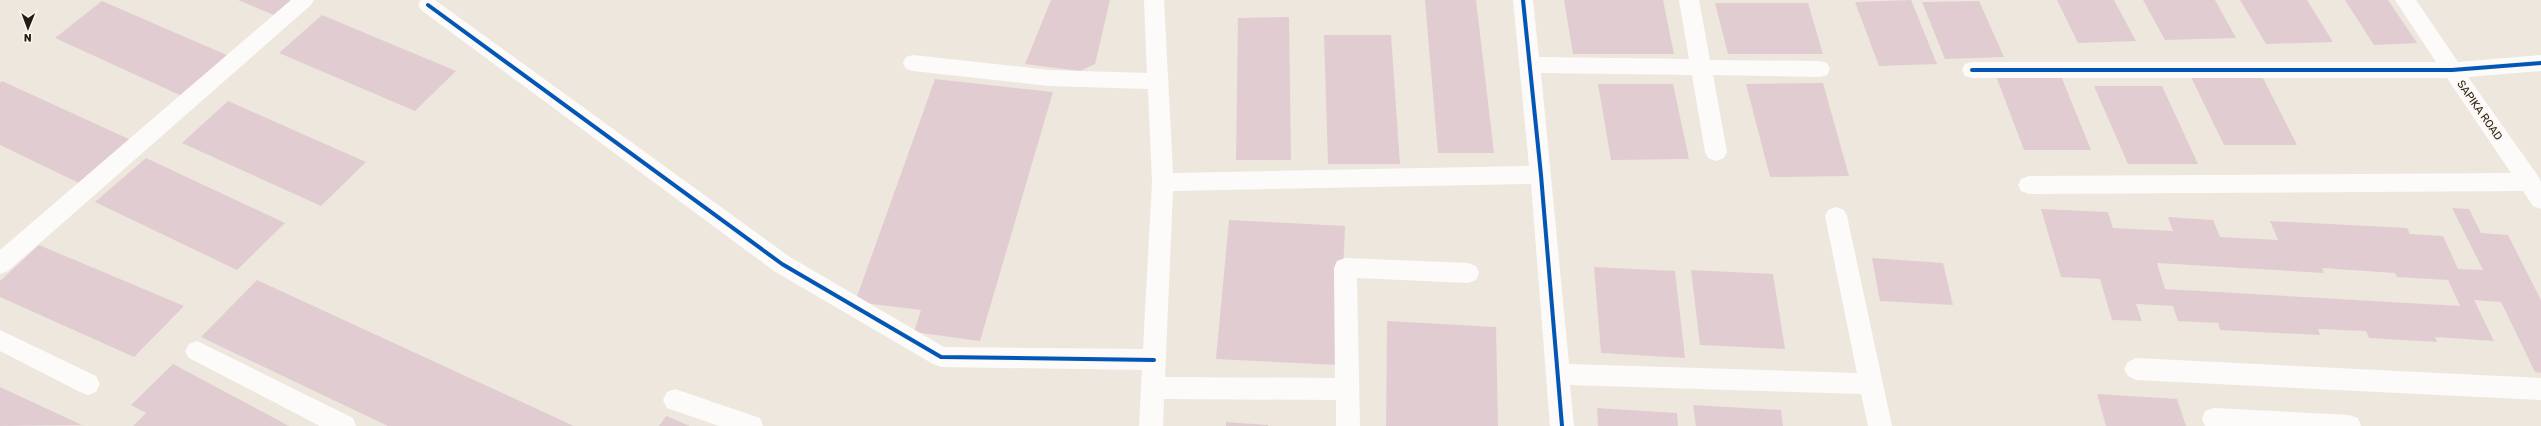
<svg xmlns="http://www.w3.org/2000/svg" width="2541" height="426" font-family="Rubik,sans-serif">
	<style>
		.building { fill: #e1cdd1; fill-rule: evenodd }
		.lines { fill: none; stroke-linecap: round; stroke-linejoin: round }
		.minor { fill: #fcfbfa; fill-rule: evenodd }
		.cycleway-casing { stroke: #fef6ec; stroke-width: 6 }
		.cycleway { stroke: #0057b8; stroke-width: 4 }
		.labels { text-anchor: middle; stroke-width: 3; stroke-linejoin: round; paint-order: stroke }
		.street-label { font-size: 11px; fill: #211c16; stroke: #fef6ec }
	</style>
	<rect width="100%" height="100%" fill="#eee7de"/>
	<g class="building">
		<path d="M238 0H295L276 16Z"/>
		<path d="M1051 0H1110L1095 64 1080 71 1025 64Z"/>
		<path d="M1425 0H1476L1494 153H1438Z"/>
		<path d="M1564 0H1663L1674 54H1573Z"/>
		<path d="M1911 0 1937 64 1879 66 1855 2Z"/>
		<path d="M2057 0H2114L2136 41 2078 43Z"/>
		<path d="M2143 0H2215L2236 38 2165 40Z"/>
		<path d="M2240 0H2307L2333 42 2266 44Z"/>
		<path d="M2345 0H2388L2417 43 2374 45Z"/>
		<path d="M102 1 229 56 182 96 55 38Z"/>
		<path d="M1979 1 2004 57 1945 59 1922 2Z"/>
		<path d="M1715 3H1808L1823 54H1728Z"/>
		<path d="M322 15 456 71 415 111 279 53Z"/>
		<path d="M1289 17 1291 160H1236L1238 18Z"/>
		<path d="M1324 35H1391L1400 164H1328Z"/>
		<path d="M2261 74 2297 145H2224L2190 75Z"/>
		<path d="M1996 76H2061L2091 150H2024Z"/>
		<path d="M935 79 1053 92 980 341 914 332 921 310 855 302Z"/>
		<path d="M2 81 131 140 81 184 0 145V83Z"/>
		<path d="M1823 83 1849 176 1770 177 1746 84Z"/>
		<path d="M1598 84H1673L1689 159 1611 160Z"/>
		<path d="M2094 86H2162L2198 164H2128Z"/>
		<path d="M228 101 366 162 321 206 182 143Z"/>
		<path d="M146 158 285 223 237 270 95 202Z"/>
		<path d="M2452 208 2469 209 2481 233 2508 235 2541 300V373L2535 372 2501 302 2474 300 2494 341 2435 337 2437 342 2369 338 2366 331 2318 329 2320 335 2220 330 2218 323 2178 321 2173 306 2136 304 2142 321 2112 320 2100 279 2061 277 2041 209 2108 212 2113 228 2173 231 2168 217 2213 220 2220 237 2278 240 2270 221 2407 228 2410 234 2443 236 2458 269 2483 270ZM2157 263 2324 273 2322 268 2395 273 2397 277 2448 280 2460 306 2165 289Z"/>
		<path d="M1229 220 1345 226 1339 365 1216 359Z"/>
		<path d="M39 245 184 306 134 357 0 297V281Z"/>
		<path d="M1872 258 1943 263 1953 305 1880 301Z"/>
		<path d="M1594 267 1675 271 1685 358 1601 353Z"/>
		<path d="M1691 270 1773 274 1785 349 1700 345Z"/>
		<path d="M257 280 574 426H388L201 337Z"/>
		<path d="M1387 321 1496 327 1498 426H1386Z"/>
		<path d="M173 364 289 426H133L146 413 131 405Z"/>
		<path d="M0 387 82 425 0 426Z"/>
		<path d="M2097 394 2177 399 2186 426H2106Z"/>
		<path d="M1693 405 1781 410 1783 426H1696Z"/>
		<path d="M1597 408 1677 413 1678 426H1598Z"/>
		<path d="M666 416 690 426H659Z"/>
		<path d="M1226 422 1268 425V426H1226Z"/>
	</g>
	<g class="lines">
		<g class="minor">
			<path d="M291 0H314L311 5 8 271 0 274V250Z"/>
			<path d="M421 0H435L790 257 944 347 1143 349 1152 182 1148 89 1049 86 913 71 906 69 903 63 906 57 913 55 1049 70 1147 73 1144 0H1164L1173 173 1529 166 1513 0H1533L1539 57 1689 59 1679 0H1699L1710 60 1820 61 1827 63 1830 69 1827 75 1820 77 1713 75 1727 152 1724 158 1716 161 1708 158 1705 152 1692 75 1541 73 1569 364 1857 373 1825 216 1828 210 1836 207 1844 210 1847 216 1892 426H1868L1861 394 1570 385 1574 426H1550L1531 184 1173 191 1165 377 1335 378 1334 268 1337 261 1345 258 1468 263 1476 266 1479 273 1476 280 1468 283 1357 278 1360 426H1336V400L1164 399 1163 426H1139L1142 370 941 367 933 364 774 271 421 10 418 5Z"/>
			<path d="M2395 0H2416L2458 62 2541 55V71L2468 77 2538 176 2541 182V209L2533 206 2523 191 2029 194 2021 191 2018 185 2021 179 2029 176 2511 173 2447 78H1972L1965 76 1962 70 1965 64 1972 62H2436Z"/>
			<path d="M0 330 96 376 100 384 96 392 88 395 80 392 0 351Z"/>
			<path d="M197 341 353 418 356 426H320L189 358 185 351 189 344Z"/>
			<path d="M2136 358 2541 378V400L2136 380 2128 376 2124 369 2128 362Z"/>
			<path d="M675 389 760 418 763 426H719L667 408 663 400 667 392Z"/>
			<path d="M2214 408 2349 415 2358 418 2361 426H2205L2202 419 2205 411Z"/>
		</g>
		<g class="cycleway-casing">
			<g id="cycleway">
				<path d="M1523 0 1541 175 1562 426"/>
				<path d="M428 5 782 264 941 357 1154 360"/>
				<path d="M1972 70H2452L2541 63"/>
			</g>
		</g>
		<use href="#cycleway" class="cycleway"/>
	</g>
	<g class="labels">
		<g class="street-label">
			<text transform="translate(2480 110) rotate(55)" y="4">SAPIKA ROAD</text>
		</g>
	</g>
	<g transform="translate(28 28) rotate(181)" stroke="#fef6ec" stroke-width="3" paint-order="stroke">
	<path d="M0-3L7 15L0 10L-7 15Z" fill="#211c16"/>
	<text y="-6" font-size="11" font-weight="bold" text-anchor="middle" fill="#211c16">N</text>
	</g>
</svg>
